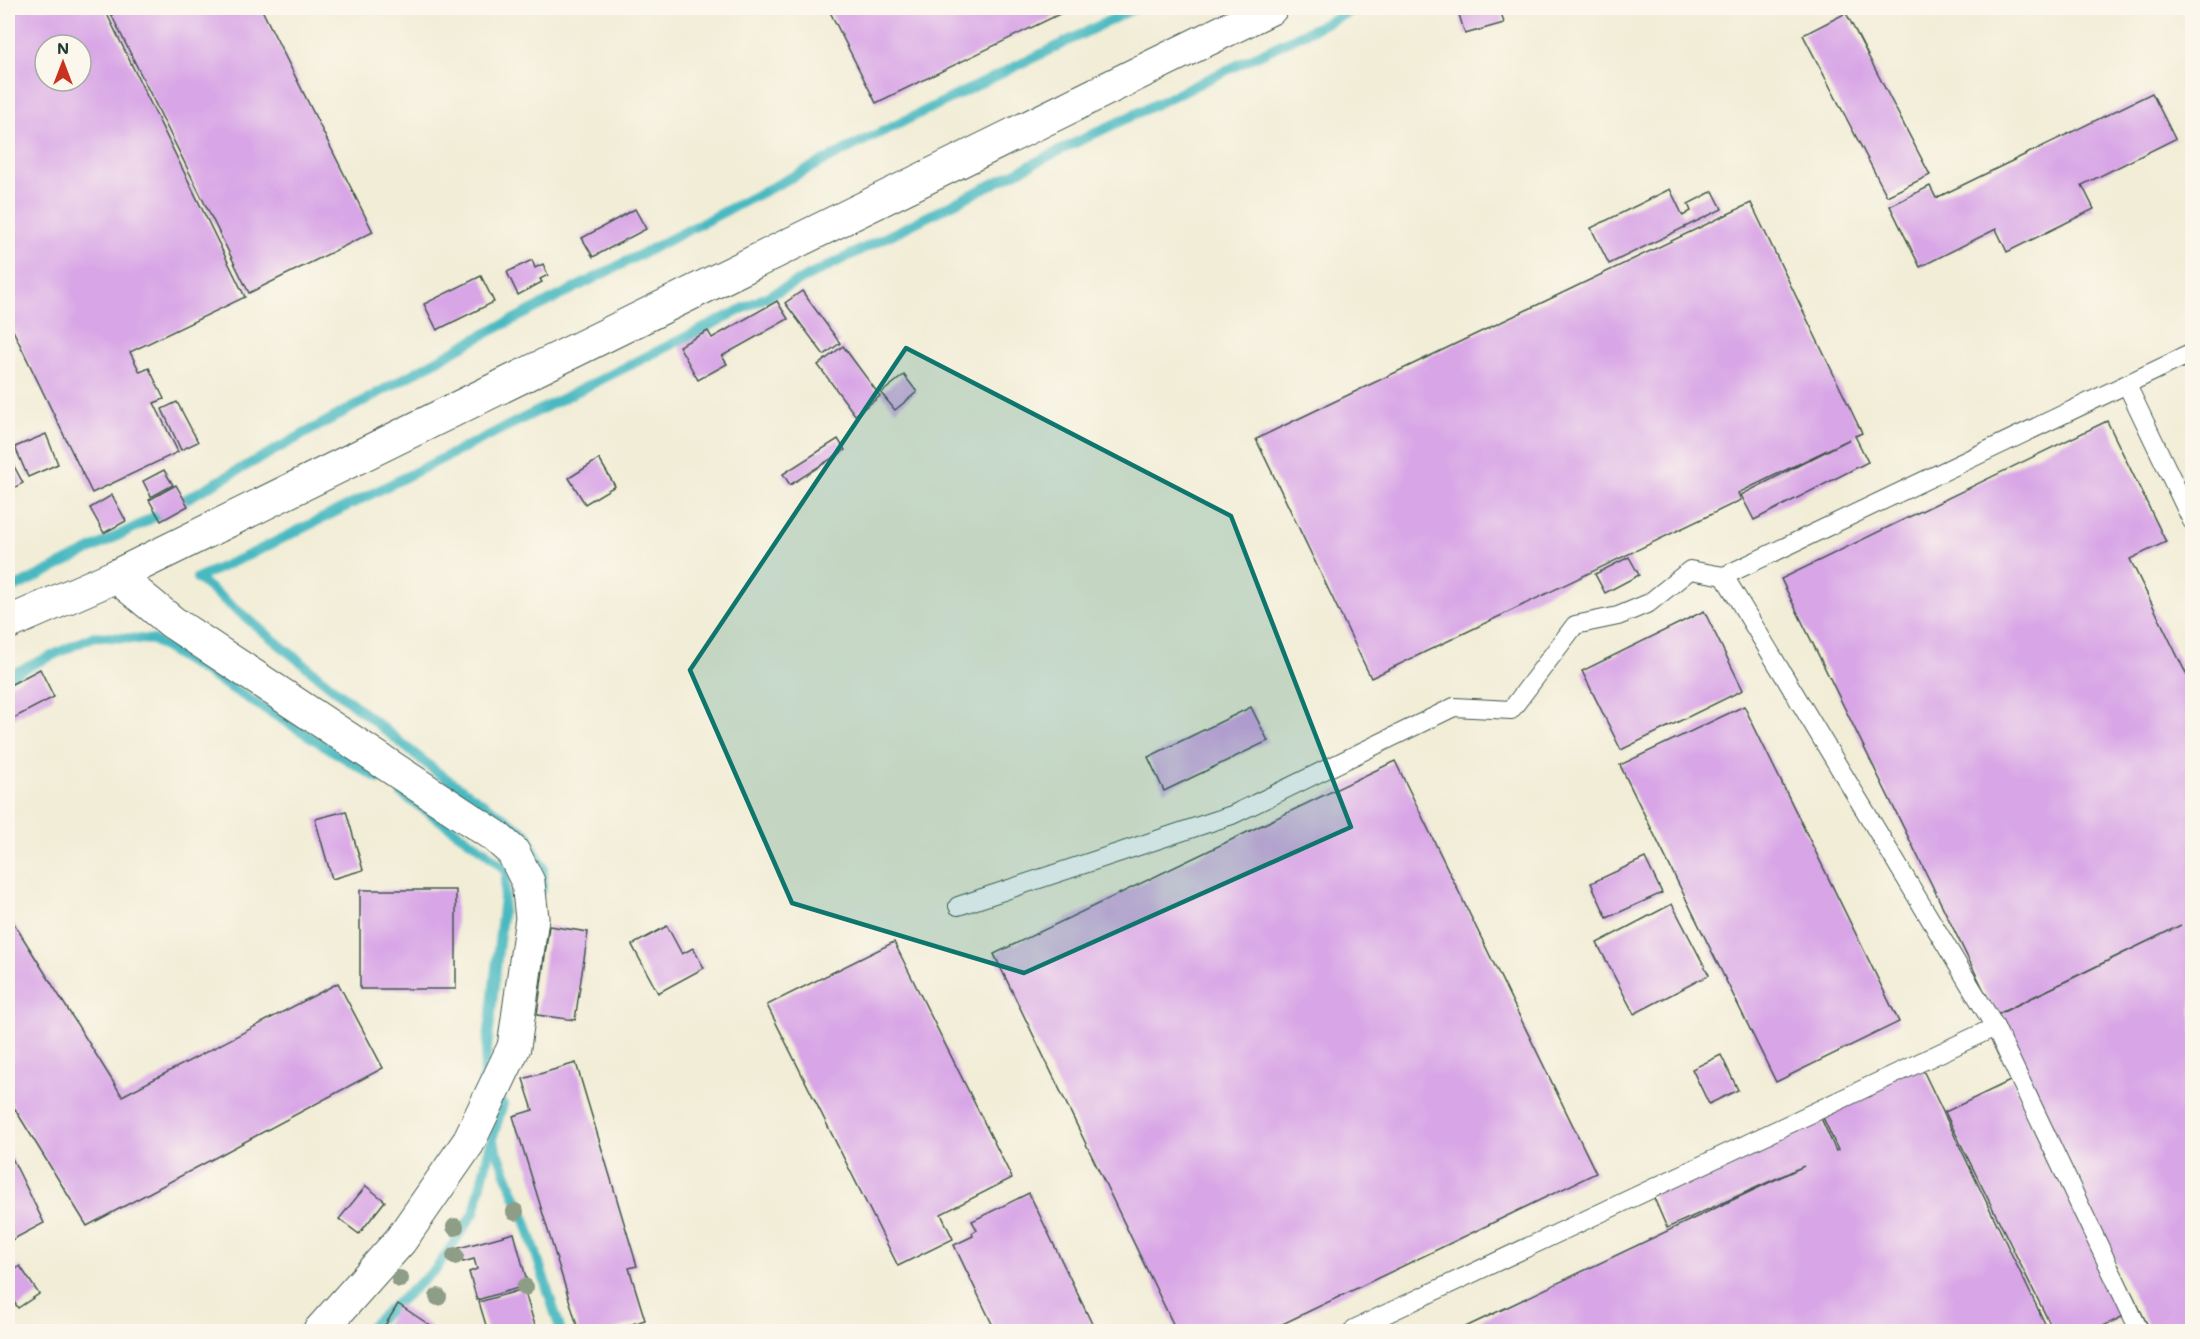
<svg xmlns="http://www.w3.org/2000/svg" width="2200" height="1339" font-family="Mali,sans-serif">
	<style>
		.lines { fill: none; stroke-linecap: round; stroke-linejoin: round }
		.stream { stroke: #4ab9c1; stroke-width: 10 }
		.building { fill: #d8a5e6; fill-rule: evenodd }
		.lane-casing { stroke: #3f574c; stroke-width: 20 }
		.street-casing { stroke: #3f574c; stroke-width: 35 }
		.lane { stroke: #fff; stroke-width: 18 }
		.street { stroke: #fff; stroke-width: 33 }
		.tree { fill: #8e9d85 }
		.marked { fill: #0f766e; fill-opacity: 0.2; stroke: #0f766e; stroke-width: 4.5; stroke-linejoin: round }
	</style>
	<rect width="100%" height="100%" fill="#fbf7ec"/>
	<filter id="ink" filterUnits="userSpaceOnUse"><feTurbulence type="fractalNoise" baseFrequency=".0167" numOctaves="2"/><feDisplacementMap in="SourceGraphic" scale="12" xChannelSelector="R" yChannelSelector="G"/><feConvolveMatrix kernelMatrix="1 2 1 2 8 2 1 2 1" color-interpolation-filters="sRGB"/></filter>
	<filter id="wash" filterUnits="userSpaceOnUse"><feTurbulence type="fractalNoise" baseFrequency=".008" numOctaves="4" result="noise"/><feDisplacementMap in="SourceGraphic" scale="24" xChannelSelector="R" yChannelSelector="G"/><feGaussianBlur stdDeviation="1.35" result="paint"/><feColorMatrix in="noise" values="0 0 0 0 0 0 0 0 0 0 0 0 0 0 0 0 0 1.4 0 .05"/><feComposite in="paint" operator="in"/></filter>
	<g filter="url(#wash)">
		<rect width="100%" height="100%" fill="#f2edd7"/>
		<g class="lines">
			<g class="stream">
				<path d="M8 591 141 524 481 336 847 149 1135 8"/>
				<path d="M8 676 94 636 153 640 379 779"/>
				<path d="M402 794 483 850 507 871 483 1084"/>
				<path d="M542 889 543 868 526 833 437 772 197 578 251 554 1081 140 1357 8"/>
				<path d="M492 1139 526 1222 561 1332"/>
				<path d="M364 1332 436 1269 474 1213 492 1139 503 1104"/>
			</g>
		</g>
		<g id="blocks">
			<g class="building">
				<path d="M8 8H104L245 297 130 352 140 372 149 368 164 399 154 403 178 452 92 493 8 320ZM45 45H81V81H45Z"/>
				<path d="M108 8H261L373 232 249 293Z"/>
				<path d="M828 8H1072L876 103Z"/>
				<path d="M1457 8H1500L1504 23 1465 34Z"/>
				<path d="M1846 13 1930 175 1887 196 1803 35Z"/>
				<path d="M2152 93 2175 139 2082 185 2094 209 2007 252 1996 229 1920 267 1890 206 1930 186 1936 198Z"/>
				<path d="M1670 189 1683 216 1691 211 1688 204 1713 191 1722 209 1609 264 1591 228Z"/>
				<path d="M1751 203 1862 433 1855 436 1868 462 1754 520 1741 495 1850 439 1738 493 1741 500 1371 678 1256 439Z"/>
				<path d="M635 209 646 229 593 257 582 238Z"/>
				<path d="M532 260 535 268 543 264 548 275 540 279 542 282 518 295 507 272Z"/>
				<path d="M481 276 494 302 437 330 424 304Z"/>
				<path d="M802 291 840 343 824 355 785 303Z"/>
				<path d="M777 301 788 319 722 356 727 364 698 380 679 346 708 331 712 338Z"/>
				<path d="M843 346 880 396 855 415 818 365Z"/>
				<path d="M904 375 917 392 895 410 881 393Z"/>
				<path d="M177 402 198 442 181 450 162 409Z"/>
				<path d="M2107 421 2166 542 2130 559 2192 686V1332H2151L1995 1016 2181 925 1996 1015 1781 579Z"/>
				<path d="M46 434 58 464 28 477 15 447Z"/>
				<path d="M838 439 845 450 790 485 783 474Z"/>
				<path d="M8 455 23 483 8 491Z"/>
				<path d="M599 459 615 486 585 504 569 478Z"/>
				<path d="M164 470 173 485 151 497 143 481Z"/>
				<path d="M176 485 188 506 161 521 149 500Z"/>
				<path d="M112 495 126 521 104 533 90 508Z"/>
				<path d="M1629 557 1639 575 1605 593 1595 574Z"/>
				<path d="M1704 611 1743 690 1621 750 1582 671Z"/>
				<path d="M40 669 54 697 8 721V686Z"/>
				<path d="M1744 706 1899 1022 1776 1082 1620 765Z"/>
				<path d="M1251 707 1268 741 1164 791 1148 757Z"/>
				<path d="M1395 761 1596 1173 1266 1332H1177L994 954Z"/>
				<path d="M346 811 363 870 332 879 315 819Z"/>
				<path d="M1645 858 1662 893 1607 918 1591 883Z"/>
				<rect x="360" y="890" width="96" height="99"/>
				<path d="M1672 904 1709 975 1634 1014 1597 943Z"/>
				<path d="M8 914 122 1096 338 983 383 1068 87 1226 8 1098Z"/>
				<path d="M549 926 588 932 575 1020 537 1015Z"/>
				<path d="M667 926 682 954 693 948 704 968 658 993 632 945Z"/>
				<path d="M894 942 1012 1178 941 1214 953 1239 898 1266 767 1005Z"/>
				<path d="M1721 1055 1738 1090 1709 1104 1692 1069Z"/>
				<path d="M576 1063 637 1266 629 1268 645 1320 607 1332H579L513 1116 533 1110 523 1079Z"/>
				<path d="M1920 1064 2049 1332H1455L1804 1166 1667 1228 1651 1191 1819 1114 1836 1151 1838 1150 1820 1111Z"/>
				<path d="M2012 1080 2128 1314 2091 1332H2054L1945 1112Z"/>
				<path d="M8 1150 44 1223 8 1242Z"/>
				<path d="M366 1186 385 1201 359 1234 339 1219Z"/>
				<path d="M1029 1193 1096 1332H996L954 1245 973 1236 972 1233 977 1230 972 1221Z"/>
				<path d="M514 1233 528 1285 477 1300 469 1272 477 1269 474 1259 463 1262 459 1248Z"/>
				<path d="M20 1266 39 1294 18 1308 8 1293V1275Z"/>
				<path d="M524 1289 537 1332H488L479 1302Z"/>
				<path d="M398 1304 431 1326 427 1332H381Z"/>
			</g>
		</g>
	</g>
	<g filter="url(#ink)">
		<use href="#blocks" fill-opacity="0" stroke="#3f574c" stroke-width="1.5"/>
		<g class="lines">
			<g class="lane-casing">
				<g id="lane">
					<path d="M2127 385 2192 521"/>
					<path d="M1724 576 1995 1027 2140 1332"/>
					<path d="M958 906 1232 815 1454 707 1511 710 1575 625 1618 616 1649 603 1690 570 1724 576 2192 353"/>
					<path d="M1353 1332 1354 1329 1995 1027"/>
				</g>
			</g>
			<g class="street-casing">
				<g id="street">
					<path d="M116 576 172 622 495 836 513 852 528 882 532 918 514 1047 468 1143 400 1241 319 1332"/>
					<path d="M8 623 116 576 1271 8"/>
				</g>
			</g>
			<use href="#lane" class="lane"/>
			<use href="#street" class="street"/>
		</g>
		<g class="tree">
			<circle cx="515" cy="1212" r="9"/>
			<circle cx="455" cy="1227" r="9"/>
			<circle cx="455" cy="1256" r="9"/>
			<circle cx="400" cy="1279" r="9"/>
			<circle cx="525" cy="1287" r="9"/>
			<circle cx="438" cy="1297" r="9"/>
		</g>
	</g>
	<path class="marked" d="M906 348 1231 516 1351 827 1024 973 792 903 690 670Z"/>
	<rect width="2200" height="1339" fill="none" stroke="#fbf7ec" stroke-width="30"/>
	<g transform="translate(63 63)"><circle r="28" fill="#fbf7ec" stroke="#a3ada2" stroke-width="1.5"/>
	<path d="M0-4.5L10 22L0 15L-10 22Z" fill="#c8321e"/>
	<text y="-9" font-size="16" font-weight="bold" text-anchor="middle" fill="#1f3d34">N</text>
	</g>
</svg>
